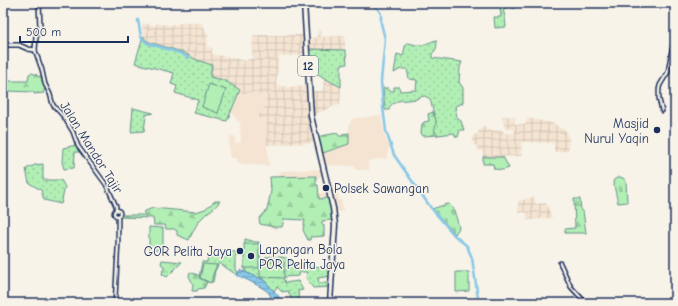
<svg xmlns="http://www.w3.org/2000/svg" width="678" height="306" font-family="'Comic Neue',sans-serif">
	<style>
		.built { fill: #f5e4d2 }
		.industrial { fill: url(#industrial-grid) }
		.grass { fill: url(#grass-dots); stroke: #668f8a }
		.forest { fill: url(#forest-firs); stroke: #668f8a }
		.wetland { fill: url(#wetland-marsh); stroke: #668f8a }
		.cemetery { fill: url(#cemetery-stones); stroke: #668f8a }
		.green { fill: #b2efb5; stroke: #668f8a }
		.water { fill: url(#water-rules); stroke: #5c8ab1 }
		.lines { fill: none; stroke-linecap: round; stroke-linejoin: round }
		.canal { stroke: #88c7e8; stroke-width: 2 }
		.river { stroke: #88c7e8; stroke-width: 2.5 }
		.tertiary-casing { stroke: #1b2f5e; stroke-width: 5.5 }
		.secondary-casing { stroke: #1b2f5e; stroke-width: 6 }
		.trunk-casing { stroke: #1b2f5e; stroke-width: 7 }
		.tertiary { stroke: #f7f3e8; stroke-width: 2.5 }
		.secondary { stroke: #f7f3e8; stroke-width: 3 }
		.trunk { stroke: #f7f3e8; stroke-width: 4 }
		.poi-dot { fill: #1b2f5e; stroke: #f7f3e8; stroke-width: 1.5 }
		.labels { text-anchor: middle; stroke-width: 3; stroke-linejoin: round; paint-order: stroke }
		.shield { fill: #f7f3e8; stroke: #5d6a87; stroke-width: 1 }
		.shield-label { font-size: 12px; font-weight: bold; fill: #1b2f5e }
		.poi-label { font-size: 13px; fill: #1b2f5e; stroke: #f7f3e8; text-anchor: end }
		.street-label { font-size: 13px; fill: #1b2f5e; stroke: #f7f3e8 }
	</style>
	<defs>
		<pattern id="industrial-grid" width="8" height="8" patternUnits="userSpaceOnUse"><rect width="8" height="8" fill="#f5e4d2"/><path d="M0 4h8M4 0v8" fill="none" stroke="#d1c4b7"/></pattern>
		<pattern id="grass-dots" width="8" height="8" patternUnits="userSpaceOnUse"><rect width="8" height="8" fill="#b2efb5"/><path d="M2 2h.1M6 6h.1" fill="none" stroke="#98cd9e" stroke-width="1.8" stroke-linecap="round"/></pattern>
		<pattern id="forest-firs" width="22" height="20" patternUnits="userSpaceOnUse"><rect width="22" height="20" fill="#b2efb5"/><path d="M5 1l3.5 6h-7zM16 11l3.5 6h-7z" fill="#98cd9e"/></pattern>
		<pattern id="wetland-marsh" width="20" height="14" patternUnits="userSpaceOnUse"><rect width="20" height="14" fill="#b2efb5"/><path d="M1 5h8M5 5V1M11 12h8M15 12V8" fill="none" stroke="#98cd9e"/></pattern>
		<pattern id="cemetery-stones" width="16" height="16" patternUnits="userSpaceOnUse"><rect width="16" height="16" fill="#b2efb5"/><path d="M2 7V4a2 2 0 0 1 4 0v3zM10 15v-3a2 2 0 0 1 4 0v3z" fill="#98cd9e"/></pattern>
		<pattern id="water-rules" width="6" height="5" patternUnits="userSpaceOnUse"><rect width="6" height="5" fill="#88c7e8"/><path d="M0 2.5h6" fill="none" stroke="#75abc9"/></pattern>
	</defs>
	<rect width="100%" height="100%" fill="#f7f3e8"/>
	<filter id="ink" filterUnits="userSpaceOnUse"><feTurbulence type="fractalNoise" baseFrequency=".025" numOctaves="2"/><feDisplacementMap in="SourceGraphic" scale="8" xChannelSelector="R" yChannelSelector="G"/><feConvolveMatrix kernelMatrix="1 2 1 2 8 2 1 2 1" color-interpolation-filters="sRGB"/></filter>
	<g filter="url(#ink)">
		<g class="built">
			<path d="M240 90 243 93 256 92 264 98 266 102 264 109V119L267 126 268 129 267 136V145L269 166 238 164 237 158H231L229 146 230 135 235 136V143L241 142 240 123 230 112Z"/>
			<path d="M381 115 384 133 390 148 388 149 387 158 368 161 369 170H356L355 166 327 165 323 154 349 144V124H351V119Z"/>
			<path d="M320 169 323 171 324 175 320 177H280V171Z"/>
			<path d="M332 192 333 194 338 193 339 200H341L343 211 331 214 330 198 319 199V193Z"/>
		</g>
		<g class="industrial">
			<path d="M142 23 156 26V23L171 26 172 24 178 25 179 23H202L208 36 207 47 212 48V54L247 61 248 59H252L253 35H305L306 37 317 38 318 30H321V37L345 36V50H311V55L279 56 276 85 287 87 313 86V91H323L324 78 341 87 340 105 332 107 312 116 318 147H314V143L267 145V126L264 119 259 118 258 116 264 109 266 102 264 98 256 92 243 93 224 80 210 77 212 65 197 60 182 52 152 43 147 41 143 36Z"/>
			<path d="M502 116 515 117V124H526L527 118 552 123 566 131 569 139 568 151 554 152V143L522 142 521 150 522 156 483 157V151H478L477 146 473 145V135L478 134V131L481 130V127L485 126 486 130H503L504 133H515L514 129H505Z"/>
			<path d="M534 197 536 204 546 203 552 218 527 220 526 212 518 213V201Z"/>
		</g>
		<g class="grass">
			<path d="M499 3H521L513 9 511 6 503 9 505 17 506 27 495 28 494 17H501L500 6Z"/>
			<path d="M143 36 147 41 152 43 182 52 197 60 212 65 210 77 224 80 240 90 227 121 194 113 198 100 175 93 177 86 171 84 174 73 135 63Z"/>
			<path d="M436 40C438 47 436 50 432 54V58L462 62 460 67 459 82 463 88V103L455 106 457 118 461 121 464 130H460L458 137H456L454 133 438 135 435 132 434 128 436 122 430 99 425 96 419 97 417 99 397 101 395 103C391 104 390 106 389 110H385L383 88H388L390 91H394V87H399L400 91 416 90 417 80 409 79 407 69H401L394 73 397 54 403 56 406 43C410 43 412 44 416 45 423 46 430 42 436 40Z"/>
			<path d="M311 49 345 50 346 52 347 64 341 65V87L324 78 312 70Z"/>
			<path d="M133 108 153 113 146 115 144 131 131 132Z"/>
			<path d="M76 145 81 152H75L74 168 64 169 62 162 63 148Z"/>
			<path d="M43 164V180H61L65 187 61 204 44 200 41 190 29 183 26 169 35 165Z"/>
			<path d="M245 239 255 242H259C260 248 258 256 262 261H265L266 257C270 256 273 257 276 257 283 257 287 257 291 262L312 264 313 266 331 268V276L318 278 319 283H330V287L313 288 306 278 307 272H300L299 276 283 277 285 283 298 281 303 290 298 291 299 303H292L291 298 288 291 282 292 277 287 274 291 272 290 263 279 259 278 245 272Z"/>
			<path d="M221 251 236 252V270L238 272 237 275 219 263 215 271 213 282H207L199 278 202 262H207L208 256H220Z"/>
		</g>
		<g class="forest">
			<path d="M32 73 37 75 38 77 43 76 45 89 44 90V93L34 94V92L7 91 6 85 8 81H28L29 74Z"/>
			<path d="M433 112C434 115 436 119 436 122 436 129 432 130 438 135L423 136 421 133 422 124 424 122 429 121 428 114Z"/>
			<path d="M337 133 339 136H343V134L349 133V144L320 154 316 137Z"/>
			<path d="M483 157H503L509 168 503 170 494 169 493 164H483Z"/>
			<path d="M316 176V185H318L319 199 330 198 332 220 322 221V225H324V236L313 237 311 236 310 240H308L303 230 305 220 284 219 282 227H274L260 224 259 219 267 210 271 191 270 177Z"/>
			<path d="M574 199H580L581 211H583L586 233H565V229L575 228Z"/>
			<path d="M215 201H220C214 210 209 210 203 217 196 223 193 232 189 240L177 235V231L174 229H166L165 225H154L153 218 118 217 122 215H146L143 212 153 208 196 212 205 209Z"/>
		</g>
		<path class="wetland" d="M162 260 182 262 167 277 162 274 164 266 161 264Z"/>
		<g class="cemetery">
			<path d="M620 177 623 178 626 181 627 202 618 203 613 181 615 179Z"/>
			<path d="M447 204C448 204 449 204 450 205 454 208 458 223 459 228L455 234 432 209Z"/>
			<path d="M190 272 200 276 199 278 207 282 204 288 198 289 197 291H192L193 284 189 276Z"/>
		</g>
		<g class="green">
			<path d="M209 84 226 90 218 113 202 107Z"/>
			<path d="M149 227 163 228V250H149Z"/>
			<rect x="244" y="244" width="15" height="24"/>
			<path d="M260 262H284V278L260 277Z"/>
			<path d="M203 264 217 265 213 274 211 283 200 278Z"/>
			<path d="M456 272H469V291L456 292Z"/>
		</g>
		<path class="water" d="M240 270C242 271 262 279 264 280 266 282 268 285 270 287 275 293 281 295 279 303H272C271 300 271 296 269 293 263 287 245 279 237 275Z"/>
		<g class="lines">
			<path class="canal" d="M363 3 376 7 381 13V15"/>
			<g class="river">
				<path d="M381 16V23L385 39 381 81 383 107 386 131 394 155 431 208 454 235 467 246 472 258 478 298"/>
				<path d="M138 20 141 37 147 43 180 53 189 58"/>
			</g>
			<g class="tertiary-casing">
				<g id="tertiary">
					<path d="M35 50 42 70 45 84 50 94 53 105 64 117 73 132 78 146 107 186 116 206V210"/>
					<path d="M662 111 659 99V89L660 85 668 72 671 54 675 37"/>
					<circle cx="117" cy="213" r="3"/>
					<path d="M560 263 571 287 586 303"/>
					<path d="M115 303 118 244V216"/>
				</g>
			</g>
			<g class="secondary-casing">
				<path id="secondary" d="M3 45H19L28 49 35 50 36 37 40 26 39 3"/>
			</g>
			<g class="trunk-casing">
				<path id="trunk" d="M304 3 311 116 333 208 335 225 330 303"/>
			</g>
			<use href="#tertiary" class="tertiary"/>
			<use href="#secondary" class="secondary"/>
			<use href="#trunk" class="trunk"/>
		</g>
	</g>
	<g class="poi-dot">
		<circle cx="657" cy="130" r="4"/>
		<circle cx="326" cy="188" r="4"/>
		<circle cx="240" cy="251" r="4"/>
		<circle cx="251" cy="256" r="4"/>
	</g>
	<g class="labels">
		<rect class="shield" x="298" y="56" width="20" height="20" rx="3"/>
		<g class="shield-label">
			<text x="308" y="70">12</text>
		</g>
		<g class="poi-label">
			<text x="649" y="128">Masjid<tspan x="649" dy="15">Nurul Yaqin</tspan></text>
			<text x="334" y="193" text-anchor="start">Polsek Sawangan</text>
			<text x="259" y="254" text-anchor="start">Lapangan Bola<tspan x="259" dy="15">POR Pelita Jaya</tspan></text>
			<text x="232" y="256">GOR Pelita Jaya</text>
		</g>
		<g class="street-label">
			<text transform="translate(92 147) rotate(58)" y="5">Jalan Mandor Tajir</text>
		</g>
	</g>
	<rect width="678" height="306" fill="none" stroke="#f7f3e8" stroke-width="16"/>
	<rect x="8" y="8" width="662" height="290" fill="none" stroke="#1b2f5e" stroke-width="1.5" filter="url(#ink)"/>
	<path d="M20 36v6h108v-6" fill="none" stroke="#1b2f5e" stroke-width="2"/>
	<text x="26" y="36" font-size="12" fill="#1b2f5e" stroke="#f7f3e8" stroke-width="3" paint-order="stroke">500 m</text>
</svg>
